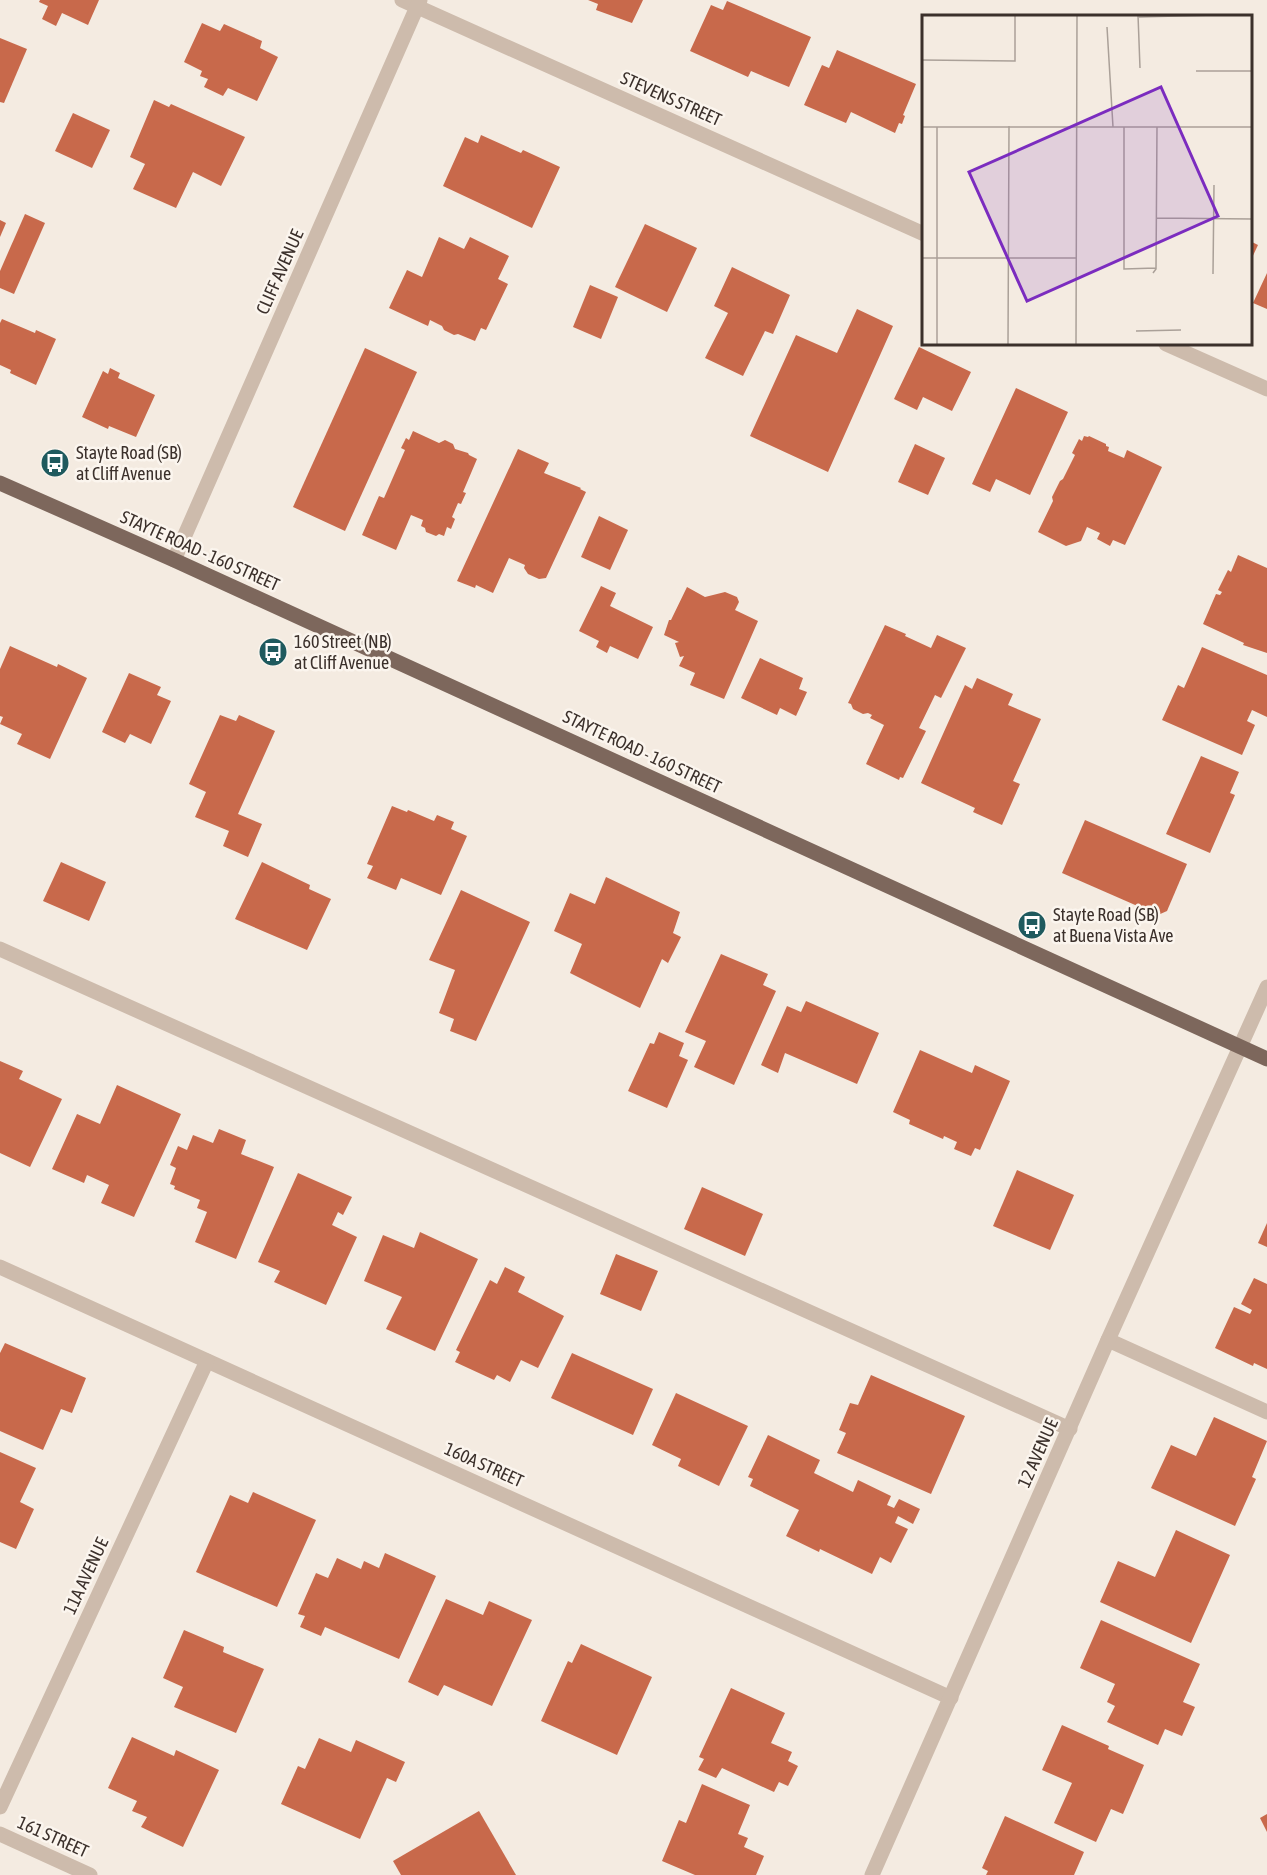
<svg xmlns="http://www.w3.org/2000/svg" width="1267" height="1875" font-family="'Asap Condensed',sans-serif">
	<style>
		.building { fill: #c8694b }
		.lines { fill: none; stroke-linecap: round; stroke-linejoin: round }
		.minor { stroke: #cdbbac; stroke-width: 15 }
		.major { stroke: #7d675c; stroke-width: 15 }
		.labels { text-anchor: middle; stroke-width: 5; stroke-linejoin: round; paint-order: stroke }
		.street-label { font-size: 18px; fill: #3b302b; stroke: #fbf5ee }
		.poi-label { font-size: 18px; fill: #3b302b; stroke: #fbf5ee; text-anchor: start }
		.inset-road { fill: none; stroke: #aaa098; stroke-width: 1.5 }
		.view { fill: #7b2cbf; fill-opacity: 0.15; stroke: #7b2cbf; stroke-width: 3 }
		.inset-edge { fill: none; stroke: #3b302b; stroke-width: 3 }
	</style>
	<rect width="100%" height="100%" fill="#f4ebe1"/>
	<g class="building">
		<path d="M40 0H99L88 25 62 13 56 26 42 19 48 6 39 2Z"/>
		<path d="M588 0H643L632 23 596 10 598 4Z"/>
		<path d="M727 1 811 37 789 87 751 71 748 77 690 51 711 5 723 10Z"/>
		<path d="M202 23 220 31 224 24 262 41 260 48 278 57 257 101 228 88 223 96 204 87 208 79 200 76 202 71 184 62Z"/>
		<path d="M0 38 27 49 4 103 0 102Z"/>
		<path d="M837 50 916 84 903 115 905 116 902 124 899 123 895 133 851 112 846 123 804 105 822 65 829 68Z"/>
		<path d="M154 100 169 107 171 104 245 137 221 186 193 172 176 208 133 189 145 164 130 157Z"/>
		<path d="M73 113 110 130 92 168 55 151Z"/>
		<path d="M481 135 521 153 523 150 560 167 532 228 443 186 465 137 478 143Z"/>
		<path d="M25 214 45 223 14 294 0 288V271Z"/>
		<path d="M0 220 6 223 0 237Z"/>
		<path d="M645 224 697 248 667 312 615 287Z"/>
		<path d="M439 237 464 249 470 237 509 256 498 279 508 284 486 330 481 328 475 341 458 334 454 335 444 330 442 326 430 320 428 326 389 308 407 270 422 277Z"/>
		<path d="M1250 241 1258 245 1250 262Z"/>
		<path d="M732 267 790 295 773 334 765 331 743 376 705 358 728 313 714 306Z"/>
		<path d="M1267 273V309L1253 303Z"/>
		<path d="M590 285 618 297 601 339 573 327Z"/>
		<path d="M857 309 893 326 828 472 750 436 796 335 837 353Z"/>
		<path d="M2 319 35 333 36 330 56 339 36 385 10 373 11 370 0 365V323Z"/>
		<path d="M919 347 971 372 952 411 923 397 917 410 894 399Z"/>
		<path d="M365 348 417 372 345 531 293 507Z"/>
		<path d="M110 368 120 373 118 378 155 395 136 437 109 426 108 429 82 417 103 371 108 374Z"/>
		<path d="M1016 388 1068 412 1030 495 996 479 990 492 972 484Z"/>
		<path d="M413 431 439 443 445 440 453 444 455 449 468 453 469 455 477 459 463 492 466 493 461 504 458 503 452 517 455 519 451 529 447 527 444 536 439 534 436 536 426 532 425 528 421 526 423 520 411 515 396 550 362 535 379 496 384 498 405 450 401 448 406 438 409 440Z"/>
		<path d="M1084 436 1088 437 1089 436 1106 444V446L1109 447 1108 451 1124 458 1127 450 1162 467 1125 545 1113 540 1110 546 1097 539 1100 533 1087 527 1081 541 1066 546 1038 532 1053 501 1052 497 1060 481 1063 479 1075 455 1072 453 1079 439 1082 441Z"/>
		<path d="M915 444 945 458 928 495 898 482Z"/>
		<path d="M518 449 549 463 544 473 581 488 580 489 586 492 546 578 539 579 528 574 524 568 525 565 509 558 493 593 476 585 475 588 457 581Z"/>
		<path d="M599 516 628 530 610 570 581 557Z"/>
		<path d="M1238 555 1267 568V653L1243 645 1244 643 1203 624 1216 594 1220 595 1222 592 1218 590 1228 570 1231 572Z"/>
		<path d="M601 586 616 593 610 606 653 627 638 659 610 646 607 653 596 647 599 641 579 631Z"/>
		<path d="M687 587 705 597 725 592 737 597 739 602 735 610 758 621 724 699 690 685 695 673 679 666 684 656 680 657 675 643 679 642 664 635 669 620H671Z"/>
		<path d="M885 625 906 634 905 636 931 648 937 635 966 648 941 698 935 695 919 728 926 731 903 778 900 777 899 780 866 764 884 725 870 718 872 715 868 713 863 714 853 709 851 704 848 703Z"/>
		<path d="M10 646 57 667 58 664 87 678 50 759 17 744 22 734 0 724 3 717 0 716V669Z"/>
		<path d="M1202 647 1267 675V717L1252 710 1247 721 1255 725 1242 755 1162 720 1178 685 1184 688Z"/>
		<path d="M760 658 803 678 799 689 807 692 796 716 780 708 777 715 741 698Z"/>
		<path d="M129 673 161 687 157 695 171 701 151 744 130 734 125 743 102 732Z"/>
		<path d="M977 678 1013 694 1008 705 1041 719 1013 781 1020 784 1002 825 973 812 975 808 921 783 965 685 972 689Z"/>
		<path d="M220 715 236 721 239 715 275 731 238 814 262 824 248 857 223 846 229 831 195 817 206 792 189 784Z"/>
		<path d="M1201 756 1239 772 1230 793 1235 795 1210 853 1166 834Z"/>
		<path d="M392 806 407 812 408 810 434 821 437 815 454 822 451 829 467 836 441 895 401 878 396 890 367 878 373 866 367 864Z"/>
		<path d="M1085 820 1187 864 1167 911 1158 915 1062 873Z"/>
		<path d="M61 862 106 882 89 921 43 901Z"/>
		<path d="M262 862 310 885 309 889 331 899 307 950 235 919Z"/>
		<path d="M606 877 680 912 673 933 681 937 668 963 662 959 640 1008 570 973 582 944 554 931 570 893 595 904Z"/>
		<path d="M461 890 530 922 476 1041 450 1031 454 1019 439 1013 455 970 429 960Z"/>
		<path d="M721 954 768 974 763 985 776 991 734 1085 694 1067 706 1041 685 1032Z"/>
		<path d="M806 1001 879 1033 857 1084 785 1053 778 1073 761 1065 787 1006 801 1012Z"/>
		<path d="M659 1032 684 1043 679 1056 688 1060 667 1108 628 1091 650 1043 654 1044Z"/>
		<path d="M920 1050 972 1073 975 1065 1010 1081 980 1150 975 1148 971 1156 954 1149 957 1142 944 1136 943 1139 909 1124 910 1120 893 1112Z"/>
		<path d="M0 1061 23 1071 19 1079 62 1099 30 1167 0 1153Z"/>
		<path d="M117 1085 181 1114 134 1217 101 1203 109 1185 87 1175 84 1183 52 1169 77 1114 100 1124Z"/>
		<path d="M219 1129 246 1140 241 1154 274 1167 236 1259 195 1242 207 1212 197 1208 200 1200 174 1189 175 1186 170 1184 176 1168 170 1165 178 1146 187 1150 193 1135 213 1143Z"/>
		<path d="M1017 1170 1074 1195 1050 1250 993 1226Z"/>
		<path d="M298 1173 352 1197 343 1215 338 1212 332 1225 357 1237 326 1305 274 1282 280 1271 258 1262Z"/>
		<path d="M702 1187 763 1214 745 1256 684 1229Z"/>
		<path d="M1267 1223V1247L1258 1243Z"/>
		<path d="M420 1232 478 1259 435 1351 386 1329 402 1297 364 1281 383 1235 414 1248Z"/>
		<path d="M616 1254 658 1271 641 1311 600 1294Z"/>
		<path d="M505 1267 525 1277 518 1292 564 1316 538 1368 521 1360 510 1382 497 1375 494 1380 455 1362 460 1352 456 1350 490 1280 497 1284Z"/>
		<path d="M1254 1278 1267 1284V1369L1254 1363 1253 1366 1215 1348 1234 1307 1250 1314 1252 1310 1241 1304Z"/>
		<path d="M5 1343 86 1378 72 1413 61 1409 43 1450 0 1431V1353Z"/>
		<path d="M572 1353 653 1389 633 1435 551 1398Z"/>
		<path d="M871 1375 965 1416 931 1494 837 1453 846 1433 839 1430 850 1403 858 1405Z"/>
		<path d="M676 1393 748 1426 719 1486 678 1466 681 1459 652 1445Z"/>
		<path d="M1214 1417 1267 1441 1252 1477 1256 1479 1235 1526 1151 1488 1171 1445 1196 1456Z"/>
		<path d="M768 1435 820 1460 814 1473 853 1492 858 1480 891 1496 887 1505 894 1508 899 1499 920 1509 913 1524 898 1516 895 1523 908 1529 891 1563 880 1557 872 1574 820 1549 819 1552 786 1536 799 1510 750 1486 753 1479 748 1477Z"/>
		<path d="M0 1452 36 1468 20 1502 34 1509 16 1549 0 1542Z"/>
		<path d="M253 1492 316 1520 277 1607 196 1572 230 1495 248 1503Z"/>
		<path d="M1176 1530 1230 1555 1191 1643 1100 1602 1118 1561 1155 1577Z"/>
		<path d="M385 1553 436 1576 399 1659 325 1627 321 1636 300 1627 305 1616 298 1614 316 1573 328 1578 337 1558 361 1569 364 1561 379 1568Z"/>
		<path d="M446 1599 483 1615 489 1601 532 1620 492 1706 444 1685 438 1696 408 1682Z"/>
		<path d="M1101 1620 1200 1664 1183 1702 1195 1707 1182 1736 1165 1729 1158 1745 1107 1722 1115 1706 1107 1702 1115 1684 1080 1668Z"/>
		<path d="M184 1630 224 1647 223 1652 264 1669 236 1733 174 1707 183 1687 163 1678Z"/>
		<path d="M581 1644 652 1677 617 1755 541 1721 568 1661 572 1663Z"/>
		<path d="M731 1688 785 1713 771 1743 792 1752 788 1761 798 1766 788 1786 779 1782 774 1792 722 1768 716 1778 698 1770 704 1759 699 1757Z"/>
		<path d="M1062 1725 1109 1746 1108 1749 1144 1765 1123 1814 1111 1809 1096 1842 1054 1823 1072 1783 1042 1770Z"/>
		<path d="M132 1737 174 1756 176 1750 219 1770 183 1847 141 1827 147 1817 132 1811 137 1801 108 1788Z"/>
		<path d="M319 1738 351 1752 356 1740 405 1762 396 1782 387 1778 360 1839 281 1804 298 1766 305 1769Z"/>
		<path d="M702 1784 750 1805 738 1834 748 1838 744 1847 764 1856 756 1875H695L662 1861 679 1820 686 1823Z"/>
		<path d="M479 1811 516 1875H401L393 1861Z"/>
		<path d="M1267 1814V1832L1260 1818Z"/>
		<path d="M1005 1816 1084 1852 1074 1875H986L988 1871 982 1868Z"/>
	</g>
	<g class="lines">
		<g class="minor">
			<path d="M402 0 924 234"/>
			<path d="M1166 344 1267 389"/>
			<path d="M174 560 420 0"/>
			<path d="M0 949 1070 1429"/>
			<path d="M0 1267 951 1698"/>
			<path d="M1108 1340 1267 1412"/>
			<path d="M0 1807 207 1361"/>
			<path d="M0 1834 90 1875"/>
			<path d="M872 1875 1108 1340 1267 987"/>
		</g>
		<path class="major" d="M0 483 174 560 1267 1059"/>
	</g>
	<defs>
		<g id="bus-disc" transform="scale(1.5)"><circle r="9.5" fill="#1f5a5e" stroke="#fbf5ee"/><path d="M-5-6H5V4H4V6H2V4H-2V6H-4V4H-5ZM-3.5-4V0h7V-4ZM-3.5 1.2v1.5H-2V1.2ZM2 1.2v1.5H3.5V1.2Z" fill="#fff"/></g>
	</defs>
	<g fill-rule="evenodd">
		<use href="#bus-disc" x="55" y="463"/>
		<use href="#bus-disc" x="273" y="652"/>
		<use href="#bus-disc" x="1032" y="925"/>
	</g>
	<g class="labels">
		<g class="street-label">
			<text transform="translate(671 99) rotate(24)" y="6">STEVENS STREET</text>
			<text transform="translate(280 272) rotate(-66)" y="6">CLIFF AVENUE</text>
			<text transform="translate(200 551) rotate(24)" y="6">STAYTE ROAD - 160 STREET</text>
			<text transform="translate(642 752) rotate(25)" y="6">STAYTE ROAD - 160 STREET</text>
			<text transform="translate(1038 1453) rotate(-66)" y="6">12 AVENUE</text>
			<text transform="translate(484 1465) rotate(24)" y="6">160A STREET</text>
			<text transform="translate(86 1576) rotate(-65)" y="6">11A AVENUE</text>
			<text transform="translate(53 1837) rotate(24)" y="6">161 STREET</text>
		</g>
		<g class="poi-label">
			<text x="76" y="459">Stayte Road (SB)<tspan x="76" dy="21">at Cliff Avenue</tspan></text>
			<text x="294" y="648">160 Street (NB)<tspan x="294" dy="21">at Cliff Avenue</tspan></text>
			<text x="1053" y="921">Stayte Road (SB)<tspan x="1053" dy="21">at Buena Vista Ave</tspan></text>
		</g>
	</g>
	<g transform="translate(922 15)">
		<rect width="330" height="330" fill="#f4ebe1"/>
		<path class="inset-road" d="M216 0 218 53M217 2 294 0M185 12 191 112M0 45 93 46V0M274 56H330M0 112H330M202 112V254L234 253M234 203 330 204M0 243H154M231 258 234 254 235 112M291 259 292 170M214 316 259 315M15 330V112M86 330 87 111M154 330 155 0"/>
		<path class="view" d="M239 72 296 201 105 286 47 157Z"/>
		<rect width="330" height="330" class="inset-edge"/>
	</g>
</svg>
